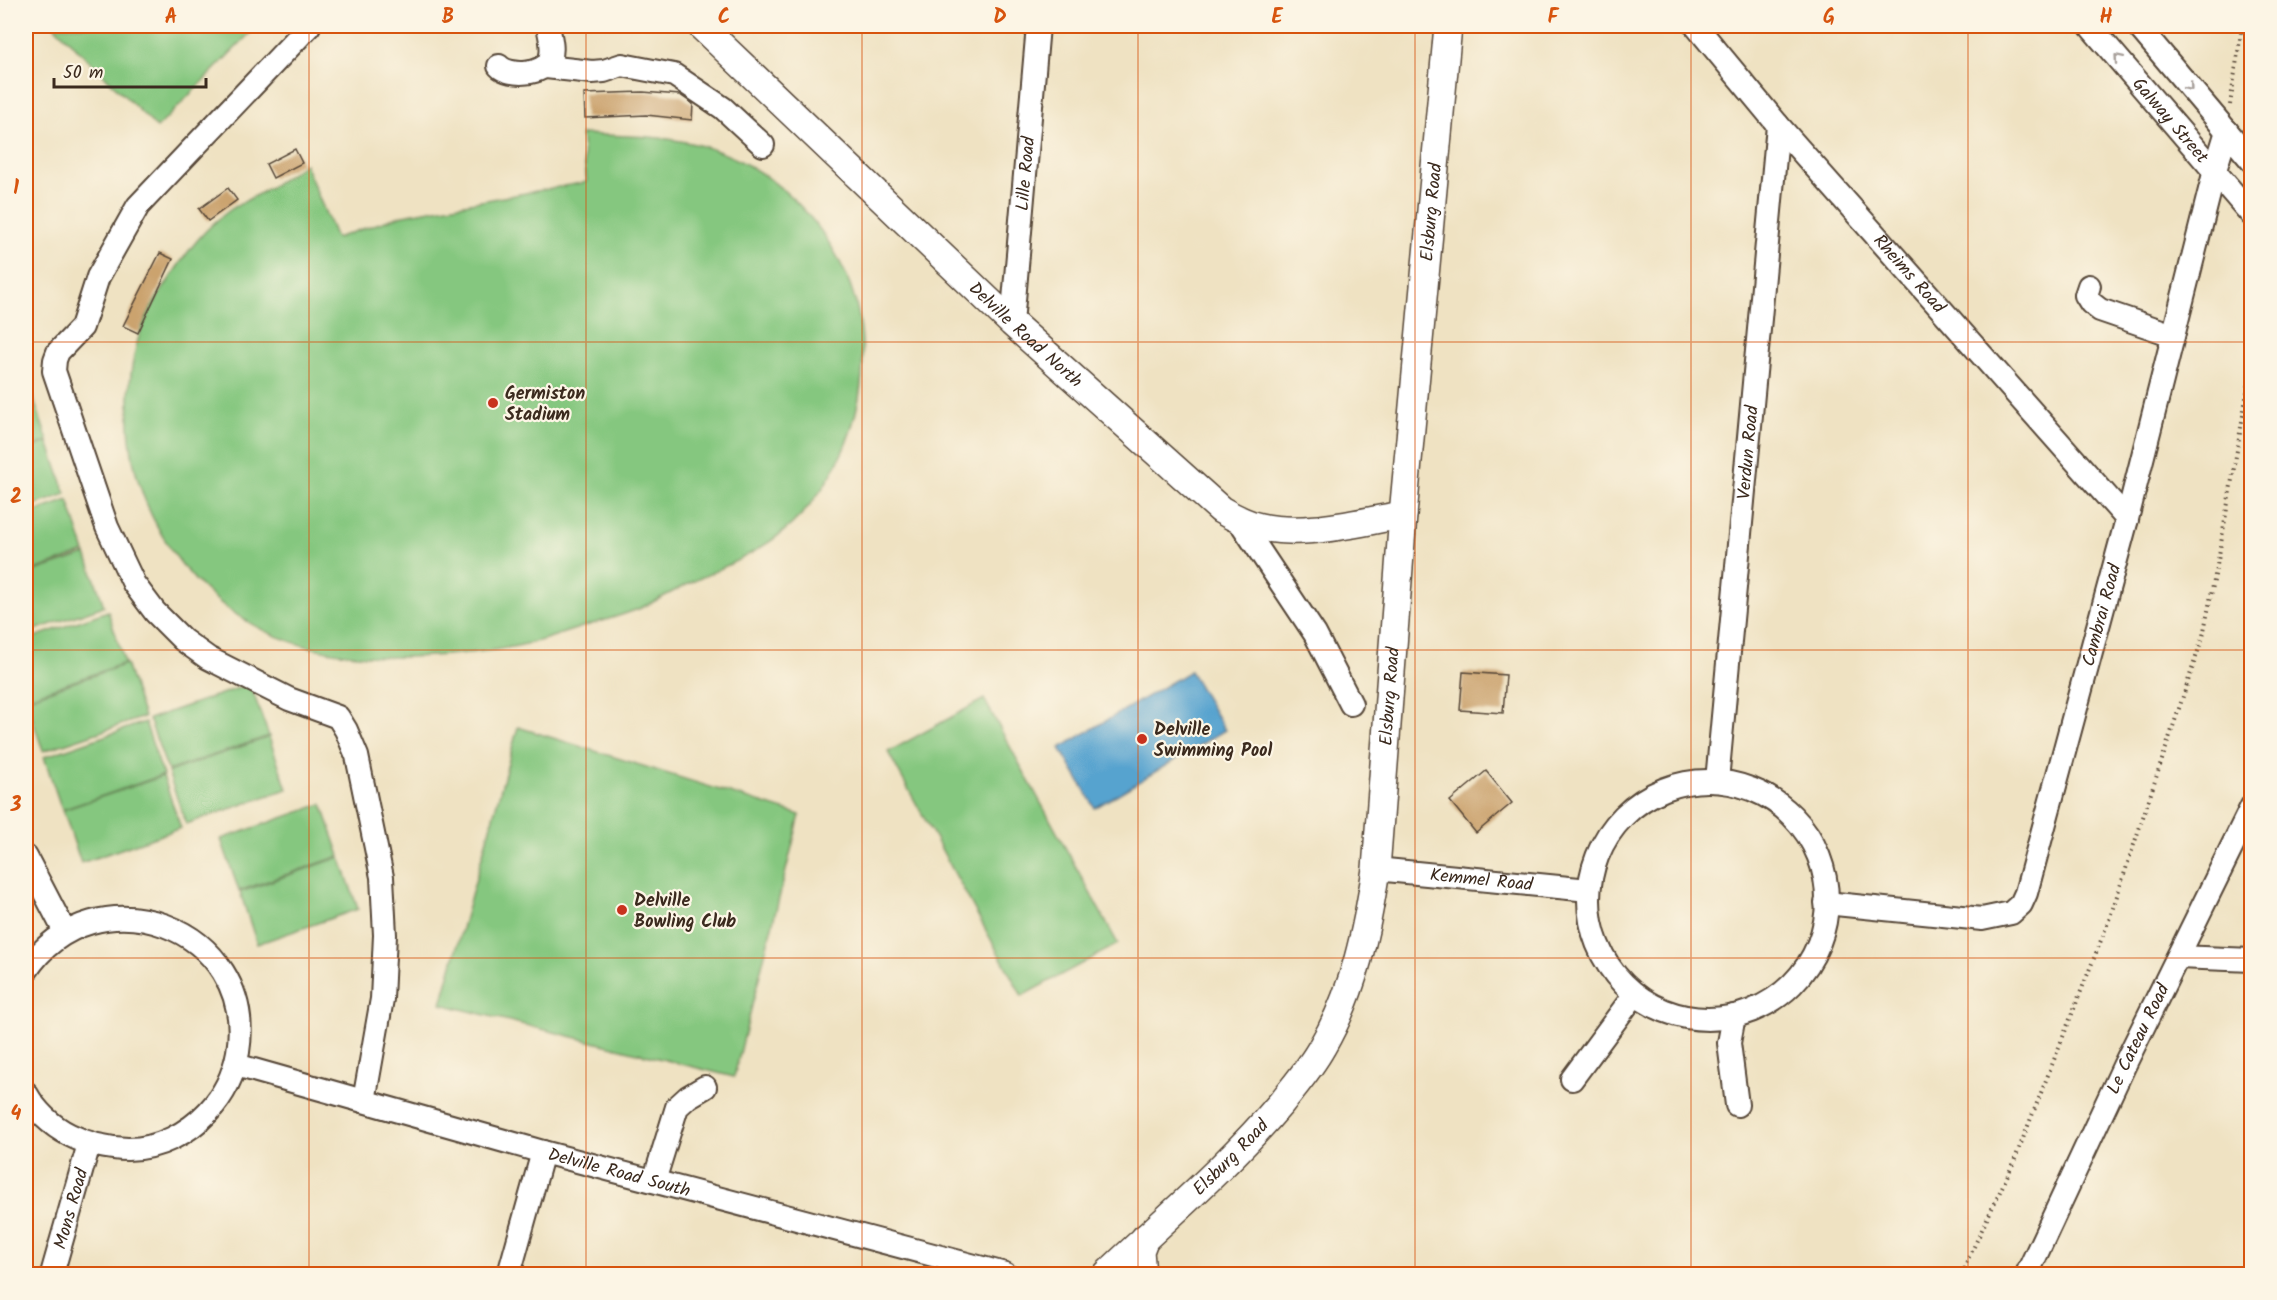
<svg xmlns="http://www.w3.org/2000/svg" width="2277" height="1300" font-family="Kalam,sans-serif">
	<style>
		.green { fill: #85c77f; stroke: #60784e; stroke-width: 1.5 }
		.water { fill: #57a3cf; stroke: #496676; stroke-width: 1.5 }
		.building { fill: #cba36e }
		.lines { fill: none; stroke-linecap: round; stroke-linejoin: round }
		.minor-casing { stroke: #564637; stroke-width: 26 }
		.major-casing { stroke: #564637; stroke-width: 30 }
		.path { stroke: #564637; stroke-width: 4; stroke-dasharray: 1.5 4.5; stroke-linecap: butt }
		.minor { stroke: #fff; stroke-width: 22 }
		.major { stroke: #fff; stroke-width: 27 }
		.oneway { stroke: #a79f9a }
		.grid { fill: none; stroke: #d7540e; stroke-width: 1.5; stroke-opacity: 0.55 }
		.poi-dot { fill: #c8321e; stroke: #fcf5e5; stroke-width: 2 }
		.labels { text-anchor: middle; stroke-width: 4.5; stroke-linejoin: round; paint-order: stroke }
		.street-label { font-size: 18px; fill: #3b2a1e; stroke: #fcf5e5 }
		.poi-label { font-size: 18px; font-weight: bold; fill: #3b2a1e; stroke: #fcf5e5; text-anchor: start }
		.neatline { fill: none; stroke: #d7540e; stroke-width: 2 }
		.grid-label { font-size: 20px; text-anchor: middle; font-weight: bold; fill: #d7540e }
	</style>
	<rect width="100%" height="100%" fill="#fcf5e5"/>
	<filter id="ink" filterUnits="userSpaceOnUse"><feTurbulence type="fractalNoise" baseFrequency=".0167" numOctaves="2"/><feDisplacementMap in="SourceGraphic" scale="12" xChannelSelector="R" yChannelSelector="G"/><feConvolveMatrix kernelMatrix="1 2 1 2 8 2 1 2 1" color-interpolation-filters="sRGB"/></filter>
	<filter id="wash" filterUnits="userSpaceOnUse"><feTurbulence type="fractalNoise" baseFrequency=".008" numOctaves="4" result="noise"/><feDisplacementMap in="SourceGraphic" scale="24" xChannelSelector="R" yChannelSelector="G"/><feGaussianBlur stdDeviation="1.35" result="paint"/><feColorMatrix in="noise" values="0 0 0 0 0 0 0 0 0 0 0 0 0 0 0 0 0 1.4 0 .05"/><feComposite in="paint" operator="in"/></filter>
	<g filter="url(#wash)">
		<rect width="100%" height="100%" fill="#efe2c2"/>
		<g class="green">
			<path d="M54 26H257L157 128Z"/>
			<path d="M581 134C616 136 652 135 686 142 756 156 814 206 844 270 881 349 861 452 801 515 771 548 730 564 690 583 674 591 659 599 643 607 622 616 598 622 576 629 562 633 548 639 534 642 492 653 447 656 404 657 323 658 255 641 196 581 161 544 135 491 130 440 126 401 130 348 149 312 155 299 165 287 172 275 189 249 205 228 230 210 242 202 256 196 269 188 281 181 293 172 305 164L336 238 403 215 587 182Z"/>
			<path d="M30 389 48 441 26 449V390Z"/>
			<path d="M48 442 66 494 26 508V450Z"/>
			<path d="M68 500 85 552 26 573V515Z"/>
			<path d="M86 554 104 606 26 633V574Z"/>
			<path d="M108 611 125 663 26 698V640Z"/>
			<path d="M126 664 144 717 43 751 26 699Z"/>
			<path d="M250 684 269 736 168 771 149 719Z"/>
			<path d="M984 699 1118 944 1022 996 888 752Z"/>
			<path d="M145 722 163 775 62 810 44 757Z"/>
			<path d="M518 727 800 815 734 1077 441 1004Z"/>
			<path d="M269 737 287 789 186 824 168 772Z"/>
			<path d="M163 776 181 828 81 863 63 810Z"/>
			<path d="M322 804 340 856 239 891 221 839Z"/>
			<path d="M340 857 358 909 257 944 240 892Z"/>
		</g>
		<path class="water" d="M1190 671 1225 730 1095 808 1060 748Z"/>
		<g id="blocks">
			<g class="building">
				<path d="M643 92 680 95 693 104 692 120 646 115 585 118 584 94Z"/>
				<path d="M295 149 302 163 273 178 266 164Z"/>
				<path d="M228 188 237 200 208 221 199 209Z"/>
				<path d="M160 253 173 259 138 333 123 326Z"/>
				<path d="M1463 672 1506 675 1503 713 1460 710Z"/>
				<path d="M1486 771 1512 803 1476 833 1450 801Z"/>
			</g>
		</g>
	</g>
	<g filter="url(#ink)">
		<use href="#blocks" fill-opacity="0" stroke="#564637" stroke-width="1.5"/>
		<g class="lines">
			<g class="minor-casing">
				<g id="minor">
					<path d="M309 26 138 206 98 277 82 327 58 352 55 360 54 371 107 527 134 584 155 612 183 640 208 658 289 699 338 717 346 730 357 756 382 877 385 935 382 999 364 1101"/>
					<path id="s1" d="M1696 26 1778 125 2127 519"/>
					<path id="s2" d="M2090 26 2252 215"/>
					<path d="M2138 26 2252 161"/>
					<path d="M499 66C509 77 545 75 550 59 554 49 550 36 548 26"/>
					<path d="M546 67 592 72 604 71 622 65 674 75 723 108 763 145"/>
					<path d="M2089 286 2086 295 2091 303 2100 310 2173 335"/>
					<path id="s3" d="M1012 323 1038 26"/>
					<path d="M1239 520 1315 634 1351 704"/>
					<path id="s4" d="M1717 781 1778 125"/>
					<circle cx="1708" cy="900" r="119"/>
					<path d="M26 857 65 932"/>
					<path id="s5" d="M1376 869 1589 890"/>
					<path id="s6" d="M1826 903 1982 919 2011 913 2021 904 2026 893 2127 519 2215 170 2227 131"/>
					<path d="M2178 957 2252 960"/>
					<path d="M26 971C95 867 258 927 238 1052 234 1074 224 1095 208 1112 188 1133 159 1149 128 1149 87 1148 47 1131 26 1093"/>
					<path d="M1734 1016 1729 1043 1737 1105"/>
					<path id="s7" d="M236 1065 543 1152 1005 1274"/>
					<path d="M1572 1079 1635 994"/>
					<path d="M654 1181 677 1107 688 1097 705 1087"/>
					<path id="s8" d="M52 1274 89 1144"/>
					<path d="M509 1274 543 1152"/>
					<path id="s9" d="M2027 1274 2124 1066 2252 806"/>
				</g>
			</g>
			<g class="major-casing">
				<g id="major">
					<path id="s10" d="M701 26 1012 323 1221 510C1233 517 1246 524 1260 527 1307 537 1357 522 1403 515"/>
					<path id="s11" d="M1107 1274C1166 1218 1229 1165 1282 1102 1296 1084 1311 1067 1322 1047 1354 993 1367 929 1376 869L1403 515 1448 26"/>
					<path d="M1142 1274 1140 1251 1145 1238"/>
				</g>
			</g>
			<g class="path">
				<path d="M2230 105 2242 26"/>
				<path d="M1961 1274 2013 1164 2109 920 2203 636 2219 555 2252 363"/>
			</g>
			<use href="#minor" class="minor"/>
			<use href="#major" class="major"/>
		</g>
		<defs><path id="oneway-chevron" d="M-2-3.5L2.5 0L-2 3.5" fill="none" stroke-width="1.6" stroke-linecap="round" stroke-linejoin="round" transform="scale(1.5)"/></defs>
		<g class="oneway">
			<use href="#oneway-chevron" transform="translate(2118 58) rotate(-131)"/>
			<use href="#oneway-chevron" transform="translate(2189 87) rotate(50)"/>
		</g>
	</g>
	<path class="grid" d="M309 26V1274M586 26V1274M862 26V1274M1138 26V1274M1415 26V1274M1691 26V1274M1968 26V1274M26 342H2252M26 650H2252M26 958H2252"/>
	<g class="poi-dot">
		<circle cx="493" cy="403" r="6"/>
		<circle cx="1142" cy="739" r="6"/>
		<circle cx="622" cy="910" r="6"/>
	</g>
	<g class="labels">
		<g class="street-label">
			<text dy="6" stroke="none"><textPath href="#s2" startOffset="124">Galway Street</textPath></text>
			<text dy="6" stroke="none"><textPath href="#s3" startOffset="150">Lille Road</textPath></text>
			<text dy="6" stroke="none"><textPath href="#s11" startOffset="1160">Elsburg Road</textPath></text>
			<text dy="6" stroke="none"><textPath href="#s1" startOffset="327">Rheims Road</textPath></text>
			<text dy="6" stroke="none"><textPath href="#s10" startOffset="448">Delville Road North</textPath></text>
			<text dy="6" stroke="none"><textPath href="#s4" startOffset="330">Verdun Road</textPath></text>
			<text dy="6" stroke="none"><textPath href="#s6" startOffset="500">Cambrai Road</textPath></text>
			<text dy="6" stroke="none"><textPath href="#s11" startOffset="674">Elsburg Road</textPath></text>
			<text dy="6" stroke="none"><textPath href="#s5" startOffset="106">Kemmel Road</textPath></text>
			<text dy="6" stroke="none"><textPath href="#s9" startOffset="260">Le Cateau Road</textPath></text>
			<text dy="6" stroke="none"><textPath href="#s11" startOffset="170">Elsburg Road</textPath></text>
			<text dy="6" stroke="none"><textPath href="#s7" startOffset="398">Delville Road South</textPath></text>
			<text dy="6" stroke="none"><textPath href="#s8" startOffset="68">Mons Road</textPath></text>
		</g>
		<g class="poi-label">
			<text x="505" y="399">Germiston<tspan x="505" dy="21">Stadium</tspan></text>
			<text x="1154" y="735">Delville<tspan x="1154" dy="21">Swimming Pool</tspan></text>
			<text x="634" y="906">Delville<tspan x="634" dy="21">Bowling Club</tspan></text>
		</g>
	</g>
	<rect width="2277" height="1300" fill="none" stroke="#fcf5e5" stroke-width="66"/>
	<path d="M54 78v9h152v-9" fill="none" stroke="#3b2a1e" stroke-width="3"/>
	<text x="63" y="78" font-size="18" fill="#3b2a1e" stroke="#fcf5e5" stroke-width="4.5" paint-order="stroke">50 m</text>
	<rect x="33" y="33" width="2211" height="1234" class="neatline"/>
	<g class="grid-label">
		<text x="171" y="23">A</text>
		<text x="448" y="23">B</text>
		<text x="724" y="23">C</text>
		<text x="1000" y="23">D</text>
		<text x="1277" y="23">E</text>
		<text x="1553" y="23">F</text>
		<text x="1829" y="23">G</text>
		<text x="2106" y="23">H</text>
		<text x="16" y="194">1</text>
		<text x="16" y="503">2</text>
		<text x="16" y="811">3</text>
		<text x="16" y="1120">4</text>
	</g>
</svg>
